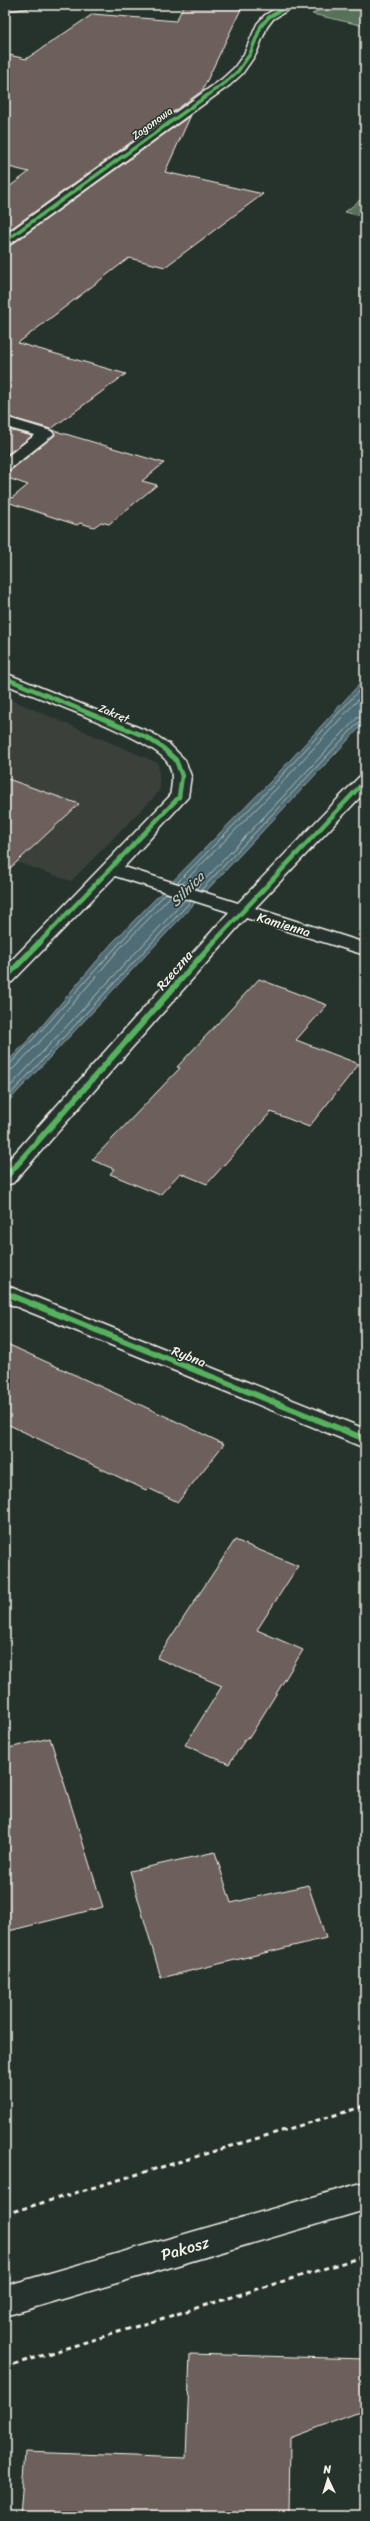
<svg xmlns="http://www.w3.org/2000/svg" width="370" height="2521" font-family="Sriracha,sans-serif">
	<style>
		.built { fill: #3b413b }
		.green { fill: #57735a; stroke: #a6b2a1 }
		.water { fill: #506d76; stroke: #92a2a4 }
		.lines { fill: none; stroke-linecap: round; stroke-linejoin: round }
		.shore { stroke: #b2bcba; stroke-width: 1 }
		.building { fill: #6d615c; stroke: #f4f1e8 }
		.street-casing { stroke: #f4f1e8; stroke-width: 3 }
		.path { stroke: #f4f1e8; stroke-width: 3; stroke-dasharray: 5 4; stroke-linecap: butt }
		.street { fill: #26332d; fill-rule: evenodd }
		.cycleway-far2-casing { stroke: #26332d; stroke-width: 5 }
		.cycleway-far1-casing { stroke: #26332d; stroke-width: 6 }
		.cycleway-casing { stroke: #26332d; stroke-width: 8 }
		.cycleway-far2 { stroke: #56b35d; stroke-width: 3.5 }
		.cycleway-far1 { stroke: #56b35d; stroke-width: 4.5 }
		.cycleway { stroke: #56b35d; stroke-width: 6 }
		.labels { text-anchor: middle; stroke-width: 3; stroke-linejoin: round; paint-order: stroke }
		.far-street-label { font-size: 11px; fill: #f4f1e8; stroke: #26332d }
		.street-label { font-size: 13px; fill: #f4f1e8; stroke: #26332d }
		.water-label { font-size: 14px; font-style: italic; fill: #b2bcba; stroke: #26332d }
		.near-street-label { font-size: 16px; fill: #f4f1e8; stroke: #26332d }
	</style>
	<rect width="100%" height="100%" fill="#26332d"/>
	<filter id="ink" filterUnits="userSpaceOnUse"><feTurbulence type="fractalNoise" baseFrequency=".025" numOctaves="2"/><feDisplacementMap in="SourceGraphic" scale="8" xChannelSelector="R" yChannelSelector="G"/><feConvolveMatrix kernelMatrix="1 2 1 2 8 2 1 2 1" color-interpolation-filters="sRGB"/></filter>
	<g filter="url(#ink)">
		<path class="built" d="M5 697 158 763 160 788 156 795 71 881 5 858Z"/>
		<g class="green">
			<path d="M329 5H365V26L312 14Z"/>
			<path d="M365 196V217L345 212Z"/>
		</g>
		<path class="water" d="M365 678V722L5 1105V1064L41 1027 112 943 271 781Z"/>
		<g class="lines">
			<g class="shore">
				<path d="M177 883 274 784 365 684"/>
				<path d="M182 884 278 787 365 692"/>
				<path d="M196 889 357 718 365 715"/>
				<path d="M201 890 360 721 365 720"/>
				<path d="M5 1066 9 1065C63 1009 112 949 166 893"/>
				<path d="M5 1071 13 1069 48 1033 119 949 172 895"/>
				<path d="M5 1092 186 899"/>
				<path d="M5 1100 191 901"/>
			</g>
		</g>
		<g class="building">
			<path d="M184 5H243L202 91 5 233V190L29 172 5 166V54L26 59 93 14 176 21Z"/>
			<path d="M191 115 165 172 263 194 165 267 129 258 18 343 126 374 51 429 5 416V246L11 245Z"/>
			<path d="M5 429 32 436 5 456Z"/>
			<path d="M52 430 164 463 142 481 157 485 109 524 101 522 94 527 80 523 77 525 7 502 28 485 5 477V472L11 470 55 435Z"/>
			<path d="M5 778 79 804 5 873Z"/>
			<path d="M259 979 327 1005 296 1040 359 1064 309 1127 271 1112 207 1184 180 1173 160 1195 110 1174 114 1169 92 1160 180 1068 177 1067Z"/>
			<path d="M5 1343 167 1417 224 1444 178 1502 148 1488 146 1490 5 1423Z"/>
			<path d="M235 1540 298 1566 257 1630 303 1650 249 1738 247 1737 229 1764 185 1745 222 1686 157 1658Z"/>
			<path d="M50 1738 103 1907 5 1932V1749Z"/>
			<path d="M215 1852 231 1903 308 1885 326 1938 161 1978 130 1871Z"/>
			<path d="M190 2354 365 2359V2410L290 2438 289 2516H20L25 2452 186 2458Z"/>
		</g>
		<g class="lines">
			<g class="street-casing">
				<g id="street">
					<path d="M5 5H33L27 8 5 10Z"/>
					<path d="M282 5H296L273 19 267 27 256 54 242 74 230 85 10 244 5 245V235L222 79 234 68 244 54 257 24 265 15Z"/>
					<path d="M5 417 51 431 54 434 10 469 5 471V458L35 435 5 427Z"/>
					<path d="M5 673 152 733 169 744 185 760 191 776 188 797 124 867 238 903 359 777 365 776V792L255 908 365 943V955L246 918 13 1183 5 1185V1164L229 912 115 876 12 982 5 984V967L170 796C172 784 174 774 168 763 155 739 35 697 5 684Z"/>
					<path d="M5 1285 365 1429V1448L5 1302Z"/>
					<path d="M365 2182V2210L5 2316V2286Z"/>
				</g>
			</g>
			<g class="path">
				<path d="M5 2214 365 2106"/>
				<path d="M5 2367 365 2256"/>
			</g>
			<use href="#street" class="street"/>
			<g class="cycleway-far2-casing">
				<path id="cycleway-far2" d="M5 241 226 82 238 71 250 54 261 26 269 17 290 5"/>
			</g>
			<g class="cycleway-far1-casing">
				<g id="cycleway-far1">
					<path d="M5 678 146 737 163 748 176 760 182 776 179 797 39 943"/>
					<path d="M213 943 365 781"/>
				</g>
			</g>
			<g class="cycleway-casing">
				<g id="cycleway">
					<path d="M5 978 40 942"/>
					<path d="M5 1178 214 942"/>
					<path d="M5 1293 365 1439"/>
				</g>
			</g>
			<use href="#cycleway-far2" class="cycleway-far2"/>
			<use href="#cycleway-far1" class="cycleway-far1"/>
			<use href="#cycleway" class="cycleway"/>
		</g>
	</g>
	<g class="labels">
		<g class="far-street-label">
			<text transform="translate(152 123) rotate(-36)" y="4">Zagonowa</text>
			<text transform="translate(114 713) rotate(22)" y="4">Zakręt</text>
		</g>
		<g class="street-label">
			<text transform="translate(284 924) rotate(17)" y="5">Kamienna</text>
			<text transform="translate(174 970) rotate(-49)" y="5">Rzeczna</text>
			<text transform="translate(189 1356) rotate(22)" y="5">Rybna</text>
		</g>
		<g class="water-label">
			<text transform="translate(187 889) rotate(-46)" y="5">Silnica</text>
		</g>
		<g class="near-street-label">
			<text transform="translate(185 2248) rotate(-16)" y="6">Pakosz</text>
		</g>
	</g>
	<rect width="370" height="2521" fill="none" stroke="#26332d" stroke-width="20"/>
	<rect x="10" y="10" width="350" height="2501" fill="none" stroke="#f4f1e8" stroke-width="1.5" filter="url(#ink)"/>
	<g transform="translate(328 2479) rotate(356)" stroke="#26332d" stroke-width="3" paint-order="stroke">
	<path d="M0-3L7 15L0 10L-7 15Z" fill="#f4f1e8"/>
	<text y="-6" font-size="11" font-weight="bold" text-anchor="middle" fill="#f4f1e8">N</text>
	</g>
</svg>
